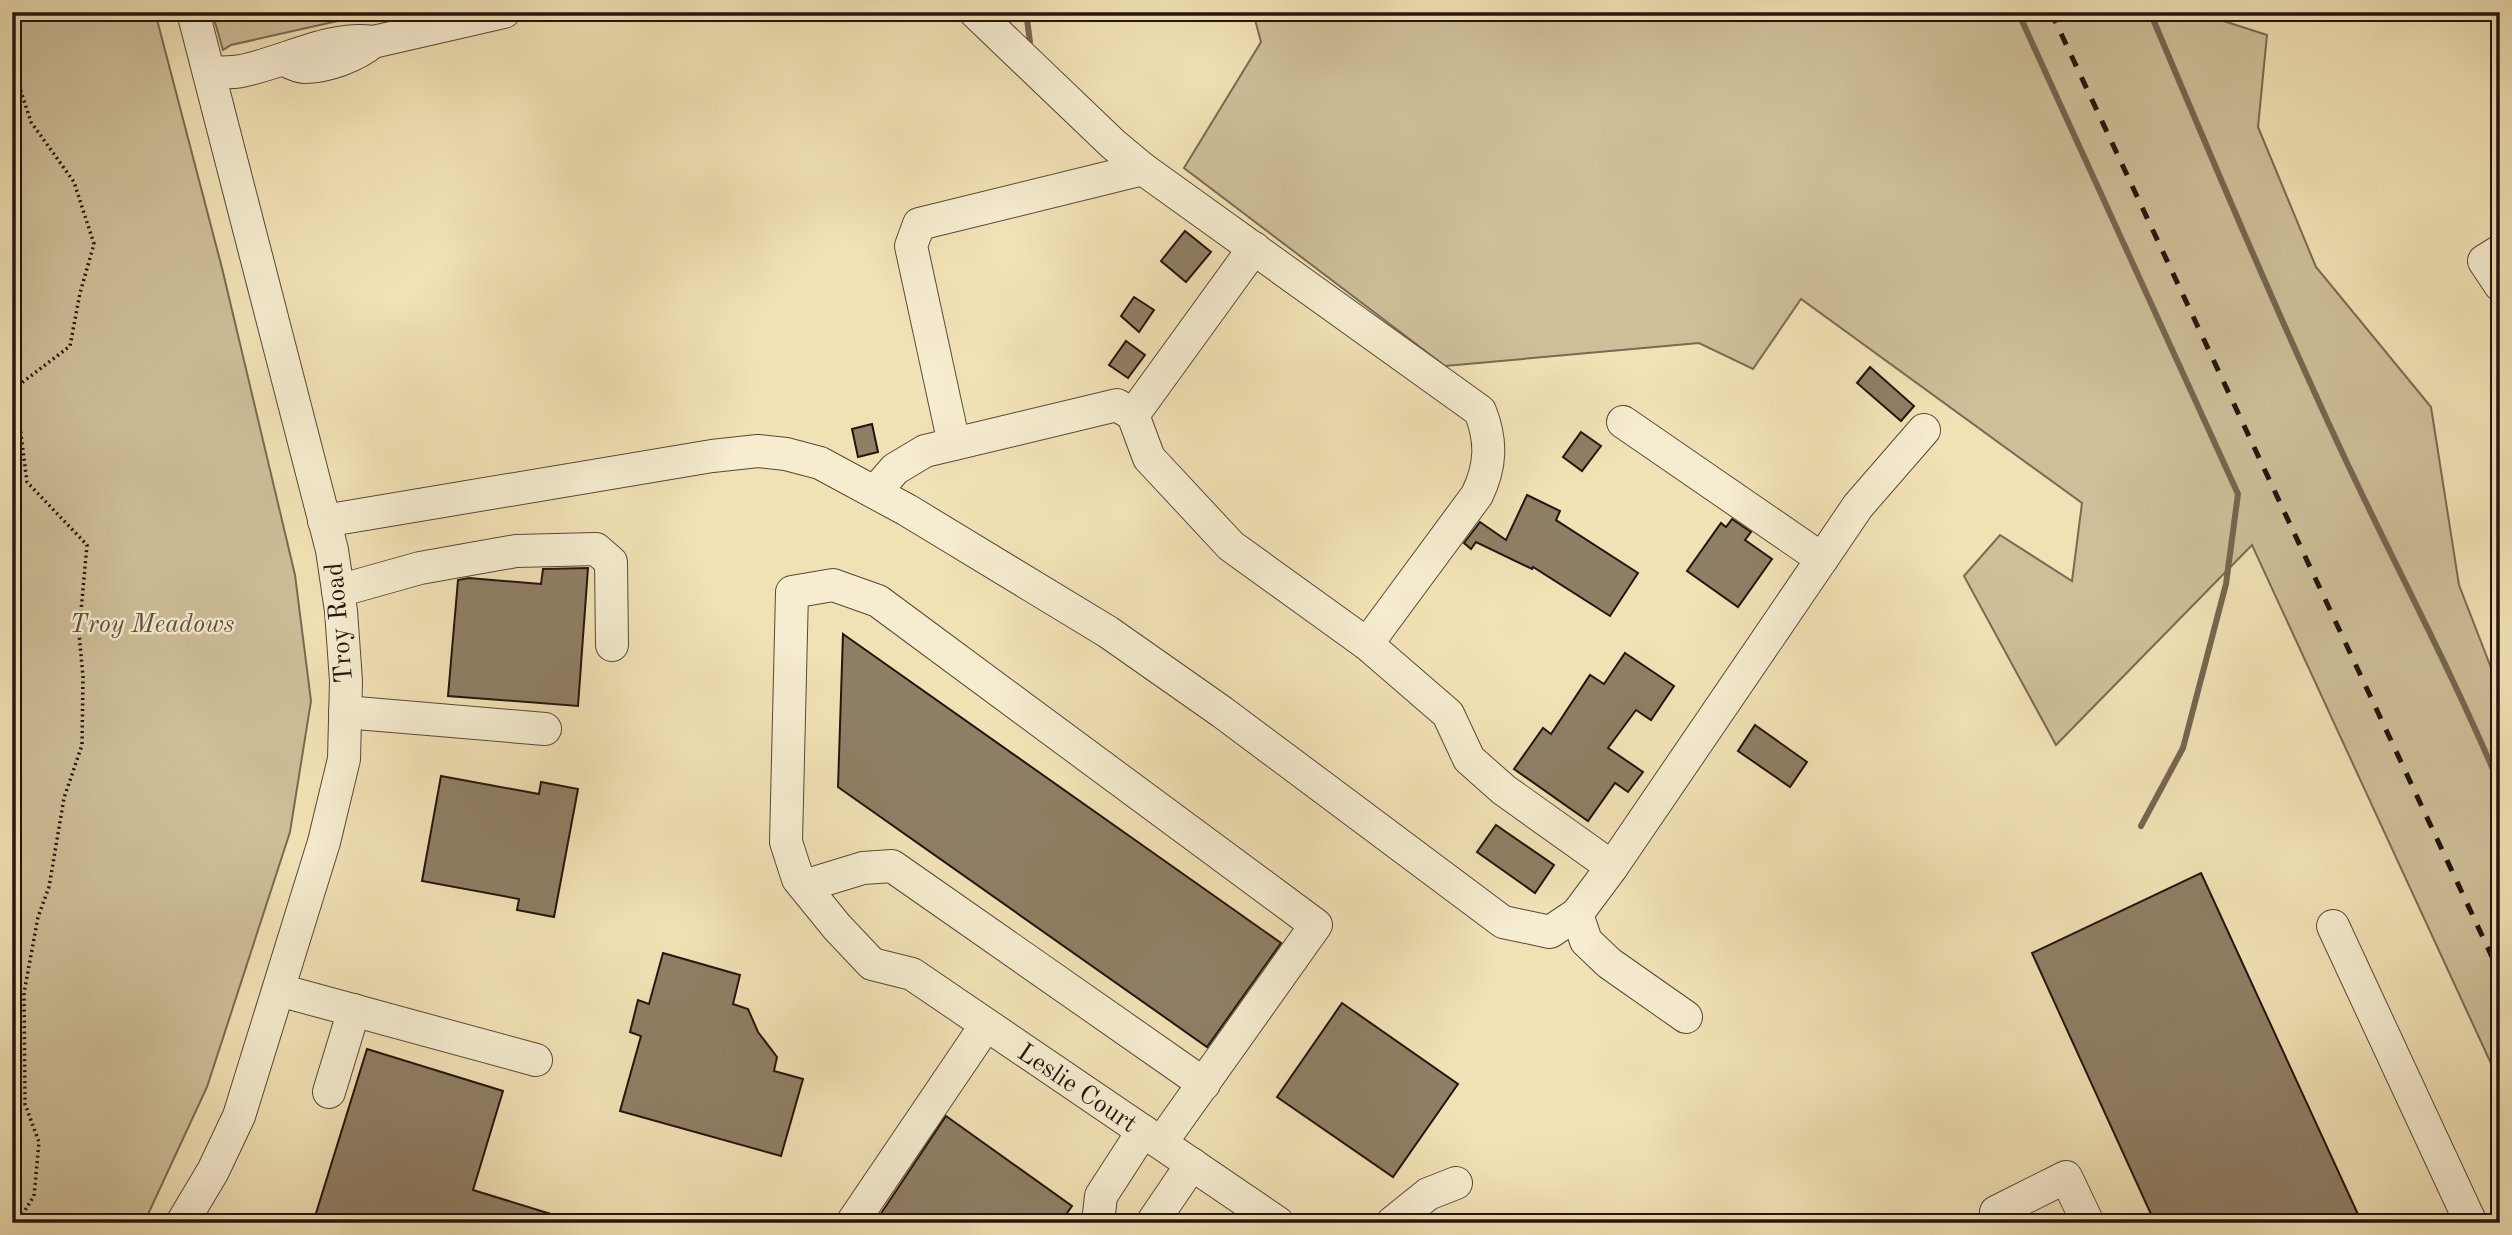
<svg xmlns="http://www.w3.org/2000/svg" width="2512" height="1235" font-family="'Old Standard TT',serif">
	<style>
		.green { fill: #cebf99; stroke: #7a6a53; stroke-width: 2 }
		.lines { fill: none; stroke-linecap: round; stroke-linejoin: round }
		.stream { stroke: #766650; stroke-width: 6 }
		.building { fill: #8f7f65; stroke: #25140d; stroke-width: 2 }
		.minor-casing { stroke: #584837; stroke-width: 34 }
		.path { stroke: #25140d; stroke-width: 3.5; stroke-dasharray: 2 3.5; stroke-linecap: butt }
		.minor { stroke: #f6ecd0; stroke-width: 32 }
		.rail { stroke: #25140d; stroke-width: 5; stroke-dasharray: 12 12; stroke-linecap: butt }
		.labels { text-anchor: middle; stroke-width: 5; stroke-linejoin: round; paint-order: stroke }
		.park-label { font-size: 26px; font-style: italic; fill: #60503e; stroke: #f6ecd0 }
		.street-label { font-size: 26px; fill: #25140d; stroke: #f6ecd0 }
	</style>
	<rect width="100%" height="100%" fill="#f1e2b6"/>
	<filter id="stains"><feTurbulence type="fractalNoise" baseFrequency=".00286" numOctaves="4"/><feColorMatrix values="0 0 0 0 .2 0 0 0 0 .09 0 0 0 0 .02 0 0 0 .5 -.17"/></filter>
	<radialGradient id="worn" r=".72"><stop offset=".6" stop-color="#630" stop-opacity="0"/><stop offset="1" stop-color="#630" stop-opacity=".3"/></radialGradient>
	<g class="green">
		<path d="M12 12H155L222 268 295 575 311 701 290 832 207 1087 144 1223H12Z"/>
		<path d="M212 12H378L231 45 223 50Z"/>
		<path d="M1253 12H2196L2267 35 2258 127 2316 267 2431 407 2459 585 2500 691V1083L2252 545 2056 745 1964 576 2000 535 2072 581 2082 503 1801 299 1753 369 1699 343 1445 366 1184 168 1261 42Z"/>
	</g>
	<g class="lines">
		<g class="stream">
			<path d="M1026 12 1030 42"/>
			<path d="M2018 12 2238 494 2226 584 2183 748 2141 826"/>
			<path d="M2150 12C2212 159 2274 306 2341 450 2393 562 2452 671 2500 786"/>
		</g>
	</g>
	<g class="building">
		<path d="M1185 231 1211 252 1186 282 1161 261Z"/>
		<path d="M1134 297 1154 310 1139 332 1121 316Z"/>
		<path d="M1126 341 1145 355 1128 378 1109 365Z"/>
		<path d="M1870 367 1914 406 1901 421 1857 383Z"/>
		<path d="M872 424 878 452 858 457 852 429Z"/>
		<path d="M1581 432 1601 446 1582 471 1563 457Z"/>
		<path d="M1527 495 1560 511 1556 520 1638 573 1610 616 1533 567 1532 569 1476 542 1471 549 1464 543 1480 522 1506 540Z"/>
		<path d="M1732 519 1751 532 1745 540 1772 559 1738 607 1687 571 1721 523 1726 527Z"/>
		<path d="M588 568 578 706 448 696 458 580 469 578 541 584 543 569Z"/>
		<path d="M843 634 1281 943 1207 1047 838 787Z"/>
		<path d="M1625 653 1674 686 1651 720 1636 710 1608 748 1643 772 1628 792 1615 783 1588 821 1514 769 1543 728 1551 734 1590 675 1604 684Z"/>
		<path d="M1755 725 1807 762 1790 787 1738 751Z"/>
		<path d="M441 776 539 794 541 782 578 789 554 917 517 910 519 899 422 881Z"/>
		<path d="M1496 825 1554 865 1535 893 1477 852Z"/>
		<path d="M2201 873 2362 1223H2155L2032 953Z"/>
		<path d="M663 953 740 975 733 1004 748 1009 758 1032 777 1057 774 1071 803 1079 781 1156 620 1111 641 1036 630 1032 638 1000 649 1004Z"/>
		<path d="M1342 1003 1458 1084 1393 1177 1277 1097Z"/>
		<path d="M367 1049 503 1091 473 1190 567 1219 566 1223H313Z"/>
		<path d="M946 1116 1072 1206 1060 1223H898L880 1215Z"/>
	</g>
	<g class="lines">
		<g class="minor-casing">
			<g id="minor">
				<path d="M975 12 1113 144 1143 169 1480 411C1492 441 1491 466 1477 495L1367 644"/>
				<path d="M373 42 504 12"/>
				<path d="M209 73C219 72 231 73 241 71 283 63 331 35 373 42 356 56 327 67 304 67 297 67 289 62 283 59"/>
				<path d="M2500 251 2484 261 2500 285"/>
				<path d="M1133 415 1254 248"/>
				<path d="M954 444 911 246 919 224 1143 169"/>
				<path d="M324 521 712 456 758 451 786 454 820 463 907 510 1108 632 1222 712 1503 922 1550 932 1577 914 1612 867 1504 790 1469 759 1448 714 1367 644 1231 546 1149 458 1133 415 1117 405 925 451 895 469 875 492"/>
				<path d="M1822 559 1858 506 1924 430"/>
				<path d="M338 591 420 568 516 551 596 549 611 562 612 645"/>
				<path d="M345 712 545 729"/>
				<path d="M1612 867 1822 559 1623 422"/>
				<path d="M804 886 863 868 892 866 1204 1084"/>
				<path d="M1577 914 1586 941 1609 963 1686 1017"/>
				<path d="M2333 926 2471 1223"/>
				<path d="M279 990 536 1060"/>
				<path d="M329 1092 354 1010"/>
				<path d="M1161 1143 1316 925 878 601 833 585 792 592 786 842 798 879 837 927 872 964 912 974 1278 1223"/>
				<path d="M182 1223 213 1171 239 1116 324 842 344 759 346 681 341 611 332 550 193 12"/>
				<path d="M852 1223 986 1025"/>
				<path d="M1098 1223 1101 1196 1143 1131"/>
				<path d="M1152 1223 1192 1164"/>
				<path d="M1392 1223 1428 1194 1456 1183"/>
				<path d="M2001 1223 1996 1212 2066 1177 2088 1223"/>
			</g>
		</g>
		<path class="path" d="M12 64 31 122 74 182 94 244 80 293 70 346 15 388 27 482 87 545 79 633 83 677 82 745 64 798 49 887 38 917 24 993 25 1104 39 1142 34 1196 17 1223"/>
		<use href="#minor" class="minor"/>
		<path class="rail" d="M2051 12 2500 974"/>
	</g>
	<g class="labels">
		<g class="park-label">
			<text x="152" y="632">Troy Meadows</text>
		</g>
		<g class="street-label">
			<text transform="translate(338 623) rotate(-95)" y="9">Troy Road</text>
			<text transform="translate(1078 1087) rotate(34)" y="9">Leslie Court</text>
		</g>
	</g>
	<rect width="2512" height="1235" fill="none" stroke="#f1e2b6" stroke-width="42"/>
	<rect x="14" y="14" width="2484" height="1207" fill="none" stroke="#25140d" stroke-width="3.5"/>
	<rect x="21" y="21" width="2470" height="1193" fill="none" stroke="#25140d" stroke-width="2"/>
	<rect width="100%" height="100%" filter="url(#stains)"/>
	<rect width="100%" height="100%" fill="url(#worn)"/>
</svg>
